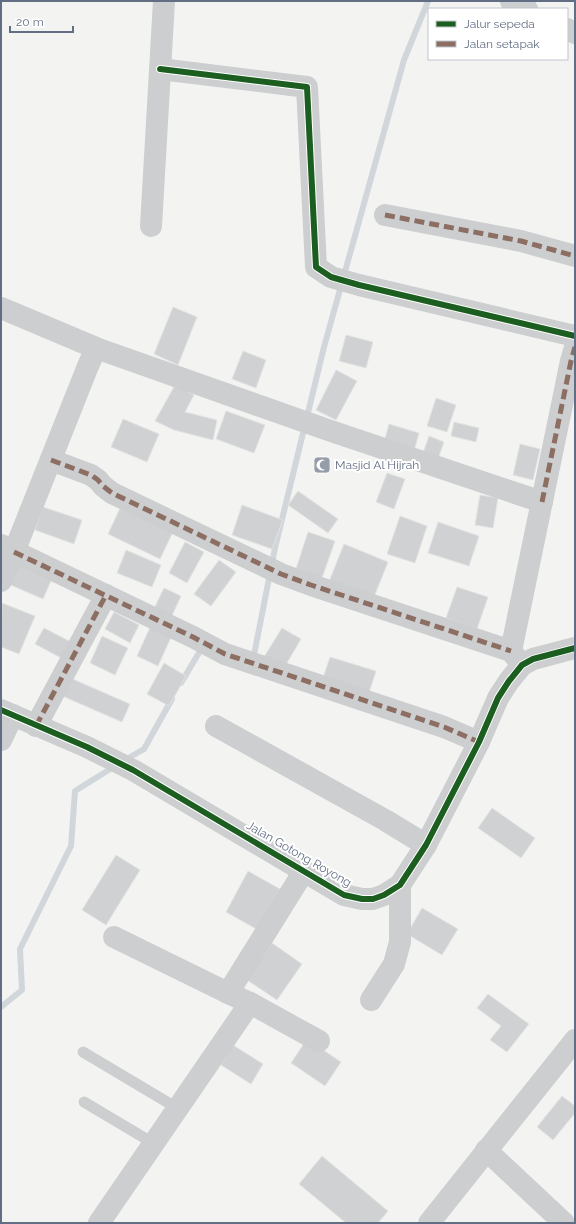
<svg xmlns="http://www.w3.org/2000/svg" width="576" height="1224" font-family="Raleway,sans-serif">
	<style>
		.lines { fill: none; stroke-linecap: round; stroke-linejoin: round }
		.stream { stroke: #d1d6db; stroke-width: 6 }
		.building { fill: #d0d1d2; stroke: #e2e3e2 }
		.service { stroke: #cdcecf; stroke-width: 11 }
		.minor { stroke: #cdcecf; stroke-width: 22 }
		.quiet { stroke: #8d6e63; stroke-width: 5; stroke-dasharray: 10 5; stroke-linecap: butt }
		.cycleway-casing { stroke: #fff; stroke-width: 8 }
		.cycleway { stroke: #1b5e20; stroke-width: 6 }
		.labels { text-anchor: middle; stroke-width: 4; stroke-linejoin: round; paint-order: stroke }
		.poi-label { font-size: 12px; fill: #626e83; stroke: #fff; text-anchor: start }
		.street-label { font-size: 12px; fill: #626e83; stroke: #fff }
	</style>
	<rect width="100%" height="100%" fill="#f3f4f2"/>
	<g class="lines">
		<g class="stream">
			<path d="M249 654 254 655 275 548 324 347 404 60 428 1"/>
			<path d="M181 683 203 646"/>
			<path d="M125 760 144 749 172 699"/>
			<path d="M1 1007 22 990 20 949 71 846 75 791 115 766"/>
		</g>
	</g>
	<g class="building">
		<path d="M173 307 197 317 178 365 154 354Z"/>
		<path d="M346 335 373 342 366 368 339 361Z"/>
		<path d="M243 351 266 360 256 388 232 379Z"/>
		<path d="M336 370 357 381 336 420 316 410Z"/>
		<path d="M175 385 194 395 185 412 217 420 213 440 174 430 155 421Z"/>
		<path d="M436 398 456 405 447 432 427 426Z"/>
		<path d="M226 411 265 425 254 453 216 439Z"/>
		<path d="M123 419 159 434 147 462 111 447Z"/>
		<path d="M454 422 479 428 476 442 451 436Z"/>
		<path d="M389 424 419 433 413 455 383 446Z"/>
		<path d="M429 436 444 442 436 465 421 459Z"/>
		<path d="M520 444 540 449 533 480 513 475Z"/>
		<path d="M387 473 405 479 394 509 376 502Z"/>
		<path d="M298 491 338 519 328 533 288 505Z"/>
		<path d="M480 495 498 498 493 528 475 525Z"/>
		<path d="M242 505 283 520 272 549 232 535Z"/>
		<path d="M121 506 173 532 160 559 108 534Z"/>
		<path d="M43 507 82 520 74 544 35 530Z"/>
		<path d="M400 516 427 526 415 563 387 554Z"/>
		<path d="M438 522 479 536 469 566 428 553Z"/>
		<path d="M308 532 335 541 321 581 295 572Z"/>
		<path d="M185 542 204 552 187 583 169 573Z"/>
		<path d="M344 544 388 562 372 602 328 584Z"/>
		<path d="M126 550 161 565 152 587 117 573Z"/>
		<path d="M18 557 54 574 43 599 6 583Z"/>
		<path d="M219 560 236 572 211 606 194 594Z"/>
		<path d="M457 587 488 597 477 629 446 618Z"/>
		<path d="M164 588 181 596 170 620 153 611Z"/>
		<path d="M2 603 35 616 19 654 1 647Z"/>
		<path d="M114 612 139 625 130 643 105 629Z"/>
		<path d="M152 623 173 633 158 666 137 656Z"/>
		<path d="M44 628 71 642 63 659 35 644Z"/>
		<path d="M282 628 301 639 284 668 264 657Z"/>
		<path d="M102 636 128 648 115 675 90 663Z"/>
		<path d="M330 657 376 671 368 696 322 681Z"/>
		<path d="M164 663 186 676 169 706 147 694Z"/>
		<path d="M68 677 130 704 122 722 60 695Z"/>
		<path d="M492 808 535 838 521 858 478 828Z"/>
		<path d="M116 855 140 870 106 925 82 910Z"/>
		<path d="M248 871 280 889 258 930 226 912Z"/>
		<path d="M422 908 458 929 442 955 407 934Z"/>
		<path d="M272 943 302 964 277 1000 247 980Z"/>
		<path d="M488 994 529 1024 507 1052 490 1040 501 1026 477 1008Z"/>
		<path d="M307 1039 341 1062 325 1086 291 1063Z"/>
		<path d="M233 1045 263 1064 251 1084 221 1065Z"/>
		<path d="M562 1096 575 1106V1113L553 1140 537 1127Z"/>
		<path d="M322 1156 388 1211 378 1223H346L299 1184Z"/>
	</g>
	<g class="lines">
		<g class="service">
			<path d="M83 1052 177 1108"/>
			<path d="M84 1102 153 1143"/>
		</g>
		<g class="minor">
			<path d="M511 1 527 9"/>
			<path d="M567 29 575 33"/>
			<path d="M160 69 307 87 316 267 331 277 359 285 575 336"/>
			<path d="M385 215 521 241 575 256"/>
			<path d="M151 226 164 1"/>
			<path d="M1 308 96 348 328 430 542 502"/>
			<path d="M51 460 91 475 98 480 103 486 112 493 281 574 311 585 511 651 522 665"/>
			<path d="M1 545 193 637 225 654 444 727 479 742"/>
			<path d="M1 581 14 552 88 366 96 348"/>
			<path d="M511 651 571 361 575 347"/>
			<path d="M1 710 87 747 133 770 344 895 362 899H373L384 895 400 885 426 845 479 742 498 698 509 681 522 665 533 659 575 648"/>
			<path d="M36 726 106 595"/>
			<path d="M216 726 385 820 426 845"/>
			<path d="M1 740 13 715"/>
			<path d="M114 937 228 993"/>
			<path d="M371 1000 394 964 400 942V885"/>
			<path d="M250 1003 319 1041"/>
			<path d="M486 1150 564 1223"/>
			<path d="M99 1223 250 1003 228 993 304 871"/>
			<path d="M429 1223 575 1040"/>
		</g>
		<g class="quiet">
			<path d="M385 215 521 241 575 256"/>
			<path d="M51 460 91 475 98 480 103 486 112 493 281 574 311 585 511 651"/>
			<path d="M542 502 571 361 575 347"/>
			<path d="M14 552 193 637 225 654 444 727 479 742"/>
			<path d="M36 726 106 595"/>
		</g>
		<g class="cycleway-casing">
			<g id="cycleway">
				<path d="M160 69 307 87 316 267 331 277 359 285 575 336"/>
				<path d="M1 710 87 747 133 770 344 895 362 899H373L384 895 400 885 426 845 479 742 498 698 509 681 522 665 533 659 575 648"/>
			</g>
		</g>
		<use href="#cycleway" class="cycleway"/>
	</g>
	<defs>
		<g id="mosque-square" transform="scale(0.9)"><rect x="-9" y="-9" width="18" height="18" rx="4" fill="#959daa" stroke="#fff"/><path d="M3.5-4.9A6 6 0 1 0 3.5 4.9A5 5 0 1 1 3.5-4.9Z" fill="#fff"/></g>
	</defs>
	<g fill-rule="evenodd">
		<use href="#mosque-square" x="322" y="465"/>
	</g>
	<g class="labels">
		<g class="poi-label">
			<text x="335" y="469">Masjid Al Hijrah</text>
		</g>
		<g class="street-label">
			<text transform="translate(299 854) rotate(30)" y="4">Jalan Gotong Royong</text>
		</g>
	</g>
	<rect width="576" height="1224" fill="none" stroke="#626e83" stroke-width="4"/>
	<rect x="428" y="8" width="140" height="52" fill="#ffffff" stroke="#c0c5cd"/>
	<rect x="436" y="21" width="20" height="6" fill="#1b5e20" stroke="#c0c5cd"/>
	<text x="464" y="28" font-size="12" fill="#626e83">Jalur sepeda</text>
	<rect x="436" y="41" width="20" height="6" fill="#8d6e63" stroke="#c0c5cd"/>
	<text x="464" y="48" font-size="12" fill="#626e83">Jalan setapak</text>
	<path d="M10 26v6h63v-6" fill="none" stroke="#626e83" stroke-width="2"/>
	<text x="16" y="26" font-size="12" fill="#626e83" stroke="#ffffff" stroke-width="3" paint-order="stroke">20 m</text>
</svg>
